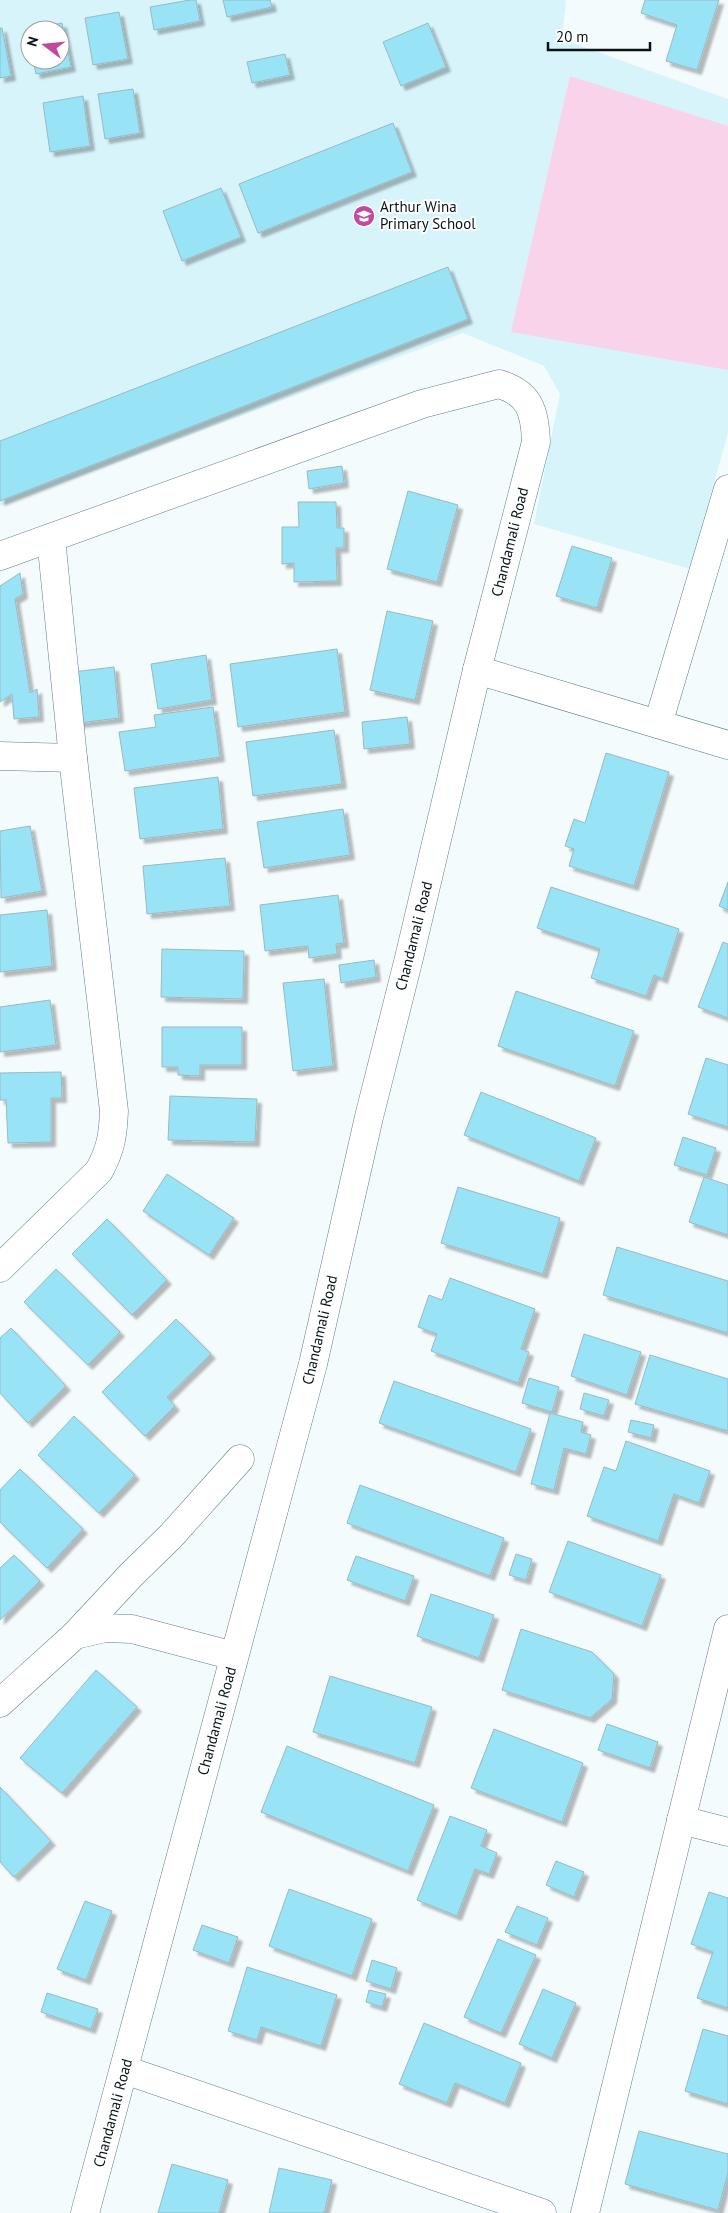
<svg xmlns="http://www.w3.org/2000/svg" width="728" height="2213" font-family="'PT Sans',sans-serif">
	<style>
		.built { fill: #d8f4fb; fill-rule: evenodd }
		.green { fill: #f9d3ea }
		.building { fill: #98e3f6; stroke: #97bac3; filter: url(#shadow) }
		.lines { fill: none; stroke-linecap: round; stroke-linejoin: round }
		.minor-casing { stroke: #5f8189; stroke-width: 29 }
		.minor { stroke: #fff; stroke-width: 28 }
		.labels { text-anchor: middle; stroke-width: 4; stroke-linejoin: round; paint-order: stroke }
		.poi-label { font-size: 15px; fill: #071417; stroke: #fff; text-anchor: start }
		.street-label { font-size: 15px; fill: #071417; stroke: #fff }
	</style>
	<defs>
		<filter id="shadow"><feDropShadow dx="4.5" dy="4.5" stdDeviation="1" flood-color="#0004"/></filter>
	</defs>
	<rect width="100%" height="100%" fill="#f4fbfd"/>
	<path class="built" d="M0 0H566L562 39 728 99V433L690 569 534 524 560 394 544 366 463 333 0 506ZM30 30H60V60H30Z"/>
	<path class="green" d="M570 76 728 126V370L511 332Z"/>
	<g class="building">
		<path d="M190 0H196L200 21 154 30 150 7Z"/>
		<path d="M223 0H270L272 7 227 17Z"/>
		<path d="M645 0H719L697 70 666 61 677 25 641 13Z"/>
		<path d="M119 12 128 59 93 65 85 18Z"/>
		<path d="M62 23 71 67 36 74 33 60H60V30H30V44L27 30Z"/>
		<path d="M428 23 446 67 401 86 383 42Z"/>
		<path d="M0 28H2L11 76 0 78Z"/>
		<path d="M285 54 290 75 252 83 247 62Z"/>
		<path d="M133 89 140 133 105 139 98 94Z"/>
		<path d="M83 96 90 146 50 152 43 103Z"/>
		<path d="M393 123 412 172 258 233 239 184Z"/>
		<path d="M221 188 241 237 182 261 163 211Z"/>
		<path d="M448 267 468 319 0 501V441Z"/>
		<path d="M342 466 344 483 309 489 307 471Z"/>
		<path d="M408 491 458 505 437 582 387 569Z"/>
		<path d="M298 502H336L337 528H344V548H336L337 581 294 582V563L282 564V527H299Z"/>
		<path d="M572 546 612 558 597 608 556 596Z"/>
		<path d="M20 573 23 594 15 599 30 693 37 689 39 717 14 719 12 694 0 702V586Z"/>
		<path d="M387 611 433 621 415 700 370 690Z"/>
		<path d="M337 649 345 712 238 727 230 664Z"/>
		<path d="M206 655 212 700 158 709 151 664Z"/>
		<path d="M114 667 119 718 79 723 73 672Z"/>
		<path d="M213 707 220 757 125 771 119 732 156 727 154 715Z"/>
		<path d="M407 717 410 744 364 749 362 722Z"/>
		<path d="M334 730 342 784 253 796 246 742Z"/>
		<path d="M606 753 669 772 634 886 569 866 574 849 565 846 574 819 585 823Z"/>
		<path d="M218 777 223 829 140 839 134 788Z"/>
		<path d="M343 809 350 855 264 868 257 822Z"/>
		<path d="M30 826 42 891 1 898 0 831Z"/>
		<path d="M225 858 230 906 147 914 143 866Z"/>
		<path d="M728 882V910L719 906Z"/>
		<path d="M551 887 679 929 663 979 654 975 646 996 591 978 600 949 537 928Z"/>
		<path d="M338 895 344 943 336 944 337 954 309 958 308 946 265 951 260 905Z"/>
		<path d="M47 910 52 966 0 972V915Z"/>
		<path d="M723 942 728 944V1018L698 1007Z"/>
		<path d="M162 949 244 951 243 999 161 997Z"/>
		<path d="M374 960 376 977 341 983 339 965Z"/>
		<path d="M324 979 333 1066 293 1071 283 983Z"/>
		<path d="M516 991 634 1031 615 1086 498 1046Z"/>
		<path d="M50 1000 56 1045 0 1052V1007Z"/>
		<path d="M162 1027H242V1065H200V1076L178 1075V1067H162Z"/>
		<path d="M706 1058 728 1065V1127L688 1114Z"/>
		<path d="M61 1072 62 1098H51V1142L8 1143 6 1100H0V1073Z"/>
		<path d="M481 1092 596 1138 579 1181 464 1135Z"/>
		<path d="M170 1096 257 1099 255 1142 168 1140Z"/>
		<path d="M683 1137 716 1148 707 1175 674 1165Z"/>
		<path d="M167 1174 234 1218 209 1255 143 1211Z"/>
		<path d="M704 1177 728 1185V1235L689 1222Z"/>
		<path d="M458 1187 560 1218 543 1274 441 1243Z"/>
		<path d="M107 1219 167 1280 132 1315 72 1254Z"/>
		<path d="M617 1247 728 1281V1333L603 1295Z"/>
		<path d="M56 1269 120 1332 88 1365 24 1302Z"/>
		<path d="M450 1278 535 1309 521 1349 529 1352 518 1383 431 1351 437 1334 418 1327 429 1295 442 1300Z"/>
		<path d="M176 1319 211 1354 167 1397 175 1406 145 1436 102 1392Z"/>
		<path d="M11 1328 66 1386 28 1423 0 1393V1338Z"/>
		<path d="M584 1334 641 1352 627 1395 571 1376Z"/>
		<path d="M650 1355 728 1379V1431L635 1404Z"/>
		<path d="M529 1378 559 1387 552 1412 522 1403Z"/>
		<path d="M394 1381 531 1429 516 1472 379 1423Z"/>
		<path d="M584 1393 609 1400 604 1416 580 1409Z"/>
		<path d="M550 1413 583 1422 581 1432 591 1435 586 1454 564 1448 554 1490 531 1484Z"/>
		<path d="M74 1416 135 1475 99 1513 38 1455Z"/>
		<path d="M631 1420 654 1425 651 1438 628 1432Z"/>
		<path d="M626 1441 710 1471 699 1503 674 1494 658 1541 587 1516 604 1467 616 1471Z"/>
		<path d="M20 1469 83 1529 47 1568 0 1522V1490Z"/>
		<path d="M360 1485 504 1538 490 1576 347 1523Z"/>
		<path d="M568 1541 661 1575 642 1626 549 1592Z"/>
		<path d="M516 1554 532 1559 526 1580 509 1575Z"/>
		<path d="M14 1555 40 1581 0 1620V1568Z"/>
		<path d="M356 1556 414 1576 405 1601 347 1580Z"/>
		<path d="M431 1594 494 1615 479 1658 417 1636Z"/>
		<path d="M521 1629 592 1652 614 1674 612 1699 590 1718 502 1690Z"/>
		<path d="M96 1670 137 1707 62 1793 20 1758Z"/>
		<path d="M330 1676 432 1707 415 1763 313 1732Z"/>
		<path d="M607 1724 658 1742 650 1768 598 1750Z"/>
		<path d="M494 1729 583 1763 562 1822 471 1788Z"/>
		<path d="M287 1746 434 1805 408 1871 261 1812Z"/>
		<path d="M0 1787 51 1841 14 1877 0 1862Z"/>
		<path d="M450 1816 487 1830 481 1846 497 1853 489 1874 475 1869 457 1916 417 1900Z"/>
		<path d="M556 1861 584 1872 574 1897 546 1885Z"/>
		<path d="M289 1889 372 1919 352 1976 269 1946Z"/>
		<path d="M709 1892 728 1898V2008L697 1998 713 1952 691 1944Z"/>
		<path d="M85 1901 112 1911 86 1980 57 1969Z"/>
		<path d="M517 1906 548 1918 537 1945 505 1932Z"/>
		<path d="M202 1925 238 1937 229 1963 193 1950Z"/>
		<path d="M498 1939 536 1955 501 2033 464 2017Z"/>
		<path d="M372 1960 397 1968 391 1989 366 1981Z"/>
		<path d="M247 1967 337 1995 321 2046 261 2027 257 2040 228 2031Z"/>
		<path d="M543 1989 576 2003 552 2058 519 2044Z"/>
		<path d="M369 1990 386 1994 382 2007 366 2002Z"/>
		<path d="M47 1993 98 2009 91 2029 41 2012Z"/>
		<path d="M424 2023 521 2063 505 2103 455 2083 447 2103 399 2084Z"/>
		<path d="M703 2029 728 2036V2104L685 2091Z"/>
		<path d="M639 2131 728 2154V2173L718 2210 625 2184Z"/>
		<path d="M172 2164 228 2180 219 2213H158Z"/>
		<path d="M279 2168 332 2180 324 2213H269Z"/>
	</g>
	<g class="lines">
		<g class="minor-casing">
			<g id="minor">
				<path d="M0 556 422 404 499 384C530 393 535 412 536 442L477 670 409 958 369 1117 313 1364 85 2213"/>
				<path d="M477 670 728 745"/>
				<path d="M658 724 728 489"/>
				<path d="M0 756 73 758"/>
				<path d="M0 1268 99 1171C111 1149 113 1135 114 1111L73 758 51 538"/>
				<path d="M75 1635 132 1574 171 1536 240 1459"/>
				<path d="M0 1703 75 1635 105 1628 132 1629 234 1656"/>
				<path d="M681 1820 728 1832"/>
				<path d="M125 2070 542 2213"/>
				<path d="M585 2213 728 1629"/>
			</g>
		</g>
		<use href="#minor" class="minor"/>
	</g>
	<defs>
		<g id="school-disc" transform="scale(1.125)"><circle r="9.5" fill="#c14a9f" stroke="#fff"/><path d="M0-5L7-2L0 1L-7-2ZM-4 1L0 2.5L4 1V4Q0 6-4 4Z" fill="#fff"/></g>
	</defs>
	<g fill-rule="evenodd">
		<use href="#school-disc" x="364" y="216"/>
	</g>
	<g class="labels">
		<g class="poi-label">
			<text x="380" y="212">Arthur Wina<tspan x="380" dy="17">Primary School</tspan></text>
		</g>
		<g class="street-label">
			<text transform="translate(510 542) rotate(-76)" y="5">Chandamali Road</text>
			<text transform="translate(414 936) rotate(-76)" y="5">Chandamali Road</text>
			<text transform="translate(320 1330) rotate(-77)" y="5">Chandamali Road</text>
			<text transform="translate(217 1721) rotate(-75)" y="5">Chandamali Road</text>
			<text transform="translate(113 2113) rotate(-75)" y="5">Chandamali Road</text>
		</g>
	</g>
	<g transform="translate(45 45) rotate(286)"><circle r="24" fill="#ffffff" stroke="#9ca1a2"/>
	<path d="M0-4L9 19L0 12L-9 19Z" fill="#c14a9f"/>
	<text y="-8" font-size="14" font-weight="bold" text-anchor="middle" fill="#071417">N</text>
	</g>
	<path d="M548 42v8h102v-8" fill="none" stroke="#071417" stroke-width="2.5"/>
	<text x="556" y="42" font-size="15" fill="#071417" stroke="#ffffff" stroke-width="4" paint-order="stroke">20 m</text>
</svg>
